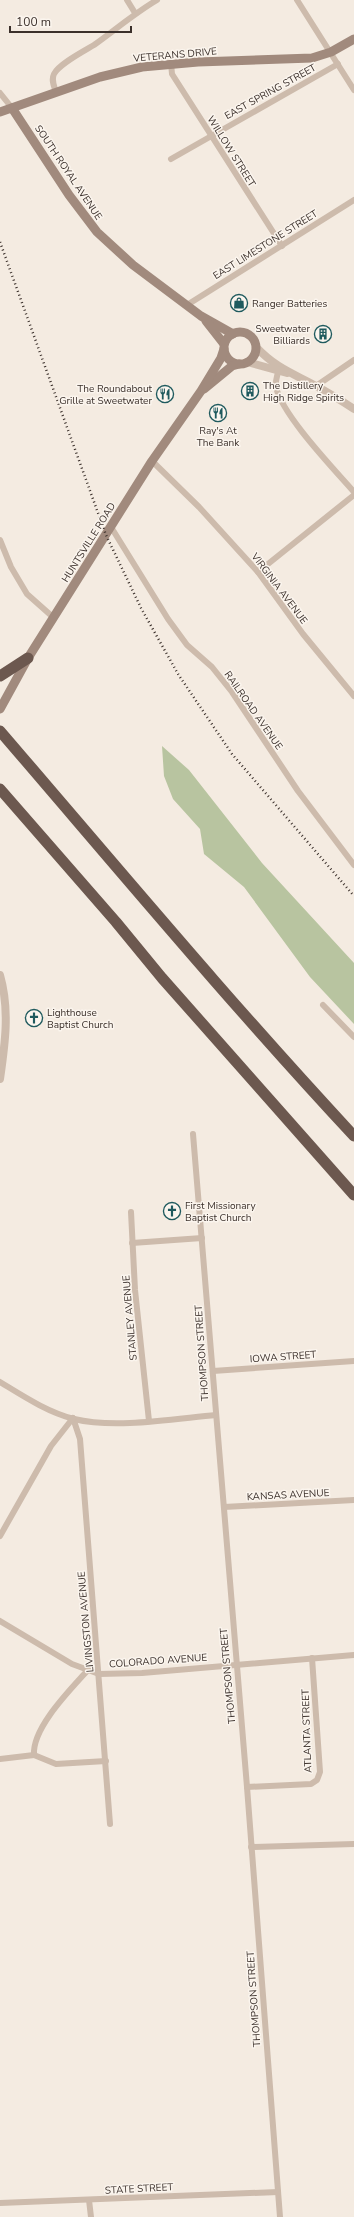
<svg xmlns="http://www.w3.org/2000/svg" width="354" height="2217" font-family="'Nunito Sans',sans-serif">
	<style>
		.green { fill: #b8c4a0 }
		.lines { fill: none; stroke-linecap: round; stroke-linejoin: round }
		.minor { stroke: #cdbbac; stroke-width: 6 }
		.tertiary { stroke: #cdbbac; stroke-width: 8 }
		.secondary { stroke: #a18a7d; stroke-width: 9 }
		.trunk { stroke: #6c584f; stroke-width: 11 }
		.rail { stroke: #3b302b; stroke-width: 2.5; stroke-dasharray: 1 3; stroke-linecap: butt }
		.labels { text-anchor: middle; stroke-width: 3; stroke-linejoin: round; paint-order: stroke }
		.street-label { font-size: 10px; fill: #3b302b; stroke: #fbf5ee }
		.poi-label { font-size: 10px; fill: #3b302b; stroke: #fbf5ee; text-anchor: start }
	</style>
	<rect width="100%" height="100%" fill="#f4ebe1"/>
	<path class="green" d="M162 746 189 770 262 863 354 963V1024L310 977 244 887 204 854 200 829 173 799 164 776Z"/>
	<g class="lines">
		<g class="minor">
			<path d="M127 0 135 13"/>
			<path d="M297 0 354 90"/>
			<path d="M171 63 172 74 282 246"/>
			<path d="M56 92C54 86 51 80 54 74 59 64 84 51 94 45 115 30 135 13 157 0"/>
			<path d="M0 93 12 108"/>
			<path d="M171 159 338 64"/>
			<path d="M187 305 354 200"/>
			<path d="M278 372C277 377 275 382 276 387 282 415 334 469 354 492"/>
			<path d="M316 386 354 360"/>
			<path d="M152 461 199 507 258 572 303 634 354 696"/>
			<path d="M111 527 168 619 187 645 212 667 232 692 298 791 354 865"/>
			<path d="M0 540 11 567 27 594 54 618"/>
			<path d="M258 572 354 495"/>
			<path d="M323 1005 354 1037"/>
			<path d="M193 1134 247 1787 280 2217"/>
			<path d="M131 1212 135 1290 149 1421"/>
			<path d="M132 1243 202 1238"/>
			<path d="M213 1371 354 1361"/>
			<path d="M0 1382C23 1396 47 1412 74 1419 115 1429 173 1419 216 1415"/>
			<path d="M73 1418 80 1439 110 1824"/>
			<path d="M224 1507 354 1500"/>
			<path d="M0 1536 51 1446 73 1418"/>
			<path d="M0 1621 72 1664 99 1674 142 1673 354 1655"/>
			<path d="M34 1755C32 1728 70 1690 87 1671"/>
			<path d="M34 1755 56 1764 106 1761"/>
			<path d="M0 1759 34 1755"/>
			<path d="M247 1787 311 1784 317 1780 320 1772 312 1658"/>
			<path d="M251 1847 354 1844"/>
			<path d="M89 2200 91 2217"/>
			<path d="M0 2203 278 2192"/>
		</g>
		<g class="tertiary">
			<path d="M256 347C276 368 292 373 316 386 329 393 342 401 354 409"/>
			<path d="M247 362 287 373"/>
			<path d="M0 975C10 1010 5 1044 0 1079"/>
		</g>
		<g class="secondary">
			<path d="M12 108 69 195 97 232 133 265 201 316 233 334"/>
			<path d="M0 112 100 77 142 67 198 62 312 58 331 52 354 39"/>
			<path d="M206 321 224 344"/>
			<circle cx="240" cy="348" r="16"/>
			<path d="M204 389 232 366 239 364"/>
			<path d="M0 709 28 658 152 461 201 391 221 358 224 349"/>
		</g>
		<g class="trunk">
			<path d="M0 676 28 658"/>
			<path d="M0 731C117 867 232 1005 354 1136"/>
			<path d="M0 789 116 922 162 978 354 1195"/>
		</g>
		<path class="rail" d="M0 242 106 535 141 608 178 674 232 754 354 896"/>
	</g>
	<defs>
		<g id="shop-ring" transform="scale(0.9)"><circle r="9.5" fill="#fbf5ee" stroke="#1f5a5e" stroke-width="1.5"/><path d="M-5-2.5h2.3a2.7 3.5 0 0 1 5.4 0H5L5.5 6h-11ZM-1.5-2.5h3a1.5 2.3 0 0 0-3 0Z" fill="#1f5a5e"/></g>
		<g id="building-ring" transform="scale(0.9)"><circle r="9.5" fill="#fbf5ee" stroke="#1f5a5e" stroke-width="1.5"/><path d="M-4-6H4V6H1V3H-1V6H-4ZM-2.5-4.3h1.7v1.8h-1.7ZM.8-4.3h1.7v1.8H.8ZM-2.5-1h1.7V.8h-1.7ZM.8-1h1.7V.8H.8Z" fill="#1f5a5e"/></g>
		<g id="restaurant-ring" transform="scale(0.9)"><circle r="9.5" fill="#fbf5ee" stroke="#1f5a5e" stroke-width="1.5"/><path d="M-5-6h1v4h1v-4h1v4h1v-4h1v5L-1.5 .5V6h-2V.5L-5-1ZM5-6V6H3V1.5H1.5Q1.5-4 5-6Z" fill="#1f5a5e"/></g>
		<g id="church-ring" transform="scale(0.9)"><circle r="9.5" fill="#fbf5ee" stroke="#1f5a5e" stroke-width="1.5"/><path d="M-1.2-6h2.4v3.5h3.3v2.4h-3.3V6h-2.4V-.1h-3.3v-2.4h3.3Z" fill="#1f5a5e"/></g>
	</defs>
	<g fill-rule="evenodd">
		<use href="#shop-ring" x="239" y="303"/>
		<use href="#building-ring" x="323" y="334"/>
		<use href="#building-ring" x="250" y="391"/>
		<use href="#restaurant-ring" x="165" y="394"/>
		<use href="#restaurant-ring" x="218" y="413"/>
		<use href="#church-ring" x="34" y="1018"/>
		<use href="#church-ring" x="172" y="1211"/>
	</g>
	<g class="labels">
		<g class="street-label">
			<text transform="translate(175 54) rotate(-5)" y="4">VETERANS DRIVE</text>
			<text transform="translate(270 91) rotate(-29)" y="4">EAST SPRING STREET</text>
			<text transform="translate(232 151) rotate(58)" y="4">WILLOW STREET</text>
			<text transform="translate(69 172) rotate(56)" y="4">SOUTH ROYAL AVENUE</text>
			<text transform="translate(265 244) rotate(-32)" y="4">EAST LIMESTONE STREET</text>
			<text transform="translate(88 542) rotate(-58)" y="4">HUNTSVILLE ROAD</text>
			<text transform="translate(280 588) rotate(53)" y="4">VIRGINIA AVENUE</text>
			<text transform="translate(254 710) rotate(55)" y="4">RAILROAD AVENUE</text>
			<text transform="translate(129 1318) rotate(-95)" y="4">STANLEY AVENUE</text>
			<text transform="translate(201 1353) rotate(-94)" y="4">THOMPSON STREET</text>
			<text transform="translate(283 1356) rotate(-4)" y="4">IOWA STREET</text>
			<text transform="translate(288 1494) rotate(-3)" y="4">KANSAS AVENUE</text>
			<text transform="translate(85 1622) rotate(-95)" y="4">LIVINGSTON AVENUE</text>
			<text transform="translate(158 1660) rotate(-4)" y="4">COLORADO AVENUE</text>
			<text transform="translate(227 1676) rotate(-95)" y="4">THOMPSON STREET</text>
			<text transform="translate(306 1731) rotate(-92)" y="4">ATLANTA STREET</text>
			<text transform="translate(253 1999) rotate(-94)" y="4">THOMPSON STREET</text>
			<text transform="translate(139 2188) rotate(-3)" y="4">STATE STREET</text>
		</g>
		<g class="poi-label">
			<text x="252" y="307">Ranger Batteries</text>
			<text x="310" y="332" text-anchor="end">Sweetwater<tspan x="310" dy="12">Billiards</tspan></text>
			<text x="263" y="389">The Distillery<tspan x="263" dy="12">High Ridge Spirits</tspan></text>
			<text x="152" y="392" text-anchor="end">The Roundabout<tspan x="152" dy="12">Grille at Sweetwater</tspan></text>
			<text x="218" y="434" text-anchor="middle">Ray's At<tspan x="218" dy="12">The Bank</tspan></text>
			<text x="47" y="1016">Lighthouse<tspan x="47" dy="12">Baptist Church</tspan></text>
			<text x="185" y="1209">First Missionary<tspan x="185" dy="12">Baptist Church</tspan></text>
		</g>
	</g>
	<path d="M10 26v6h121v-6" fill="none" stroke="#3b302b" stroke-width="2"/>
	<text x="16" y="26" font-size="12" fill="#3b302b" stroke="#fbf5ee" stroke-width="3" paint-order="stroke">100 m</text>
</svg>
